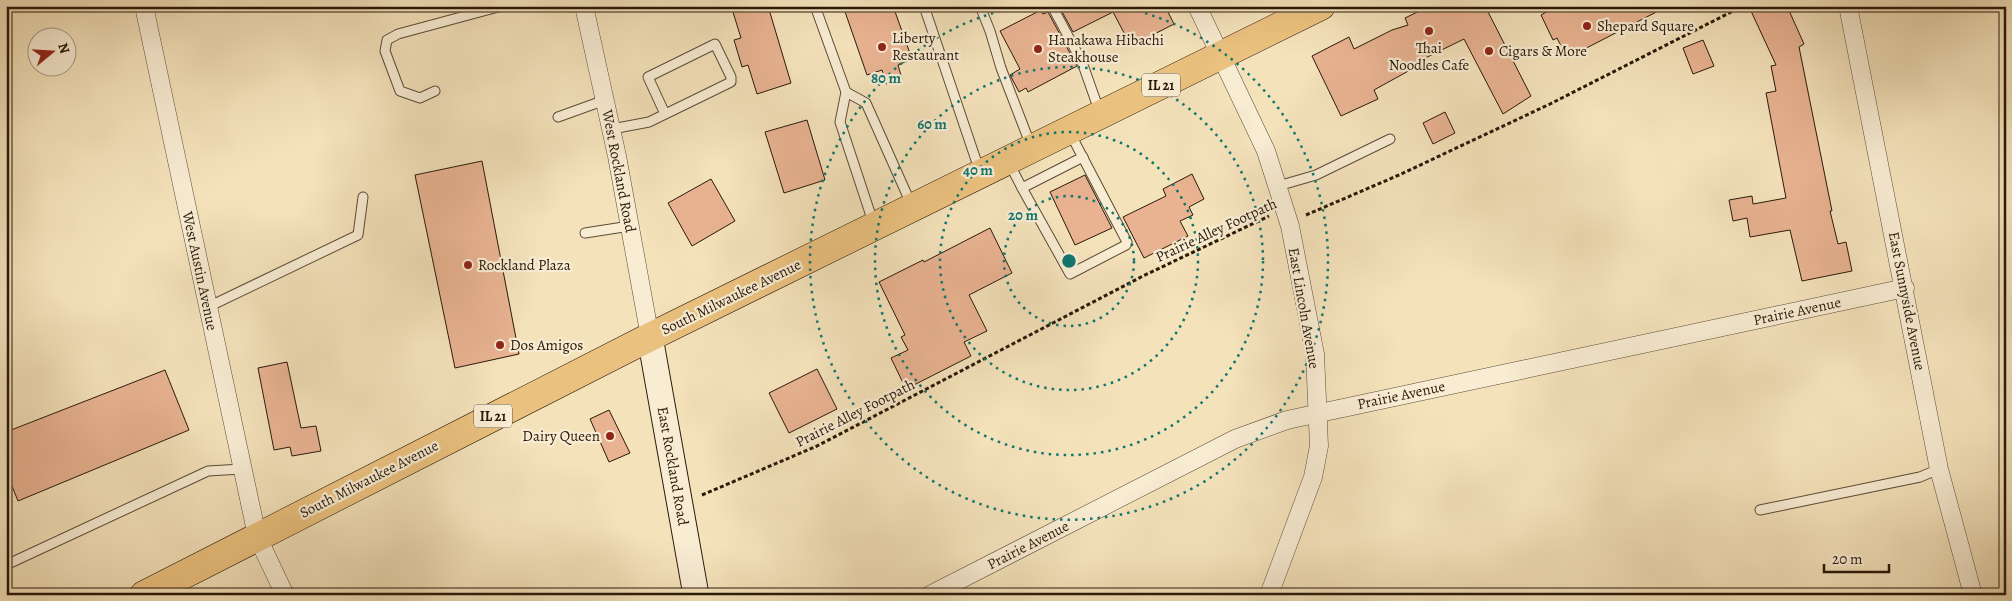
<svg xmlns="http://www.w3.org/2000/svg" width="2012" height="601" font-family="Alegreya,serif">
	<style>
		.building { fill: #e9b392; stroke: #28190a }
		.lines { fill: none; stroke-linecap: round; stroke-linejoin: round }
		.lane-casing { stroke: #5b4b36; stroke-width: 11 }
		.street-casing { stroke: #5b4b36; stroke-width: 19 }
		.secondary-casing { stroke: #28190a; stroke-width: 27 }
		.primary-casing { stroke: #28190a; stroke-width: 29 }
		.path { stroke: #28190a; stroke-width: 3; stroke-dasharray: 4 2.5; stroke-linecap: butt }
		.lane { stroke: #f8ecd3; stroke-width: 9 }
		.street { stroke: #f8ecd3; stroke-width: 18 }
		.secondary { stroke: #f8ecd3; stroke-width: 25 }
		.primary { stroke: #eac17e; stroke-width: 28 }
		.ring { fill: none; stroke: #0f766e; stroke-width: 2.5; stroke-dasharray: 2.5 5 }
		.poi-dot { fill: #8f2418; stroke: #f8ecd3; stroke-width: 2 }
		.labels { text-anchor: middle; stroke-width: 4.5; stroke-linejoin: round; paint-order: stroke }
		.shield { fill: #f8ecd3; stroke: #665846; stroke-width: 1 }
		.shield-label { font-size: 14px; font-weight: bold; fill: #28190a }
		.poi-label { font-size: 15px; fill: #28190a; stroke: #f8ecd3; text-anchor: start }
		.street-label { font-size: 15px; fill: #28190a; stroke: #f8ecd3 }
		.centre { fill: #0f766e; stroke: #f8ecd3; stroke-width: 2.5 }
		.ring-label { font-size: 15px; text-anchor: middle; font-weight: bold; fill: #0f766e; stroke: #f8ecd3; stroke-width: 4.5; stroke-linejoin: round; paint-order: stroke }
	</style>
	<rect width="100%" height="100%" fill="#f4e2bb"/>
	<filter id="stains"><feTurbulence type="fractalNoise" baseFrequency=".004" numOctaves="4"/><feColorMatrix values="0 0 0 0 .2 0 0 0 0 .09 0 0 0 0 .02 0 0 0 .5 -.17"/></filter>
	<radialGradient id="worn" r=".72"><stop offset=".6" stop-color="#630" stop-opacity="0"/><stop offset="1" stop-color="#630" stop-opacity=".3"/></radialGradient>
	<g class="building">
		<path d="M741 6H768L791 83 757 94 748 65 742 67 734 40 741 38 732 9Z"/>
		<path d="M843 6H893L912 59 898 65 902 79 886 84 882 70 867 75Z"/>
		<path d="M1059 6H1165L1174 24 1131 46 1113 12 1073 32Z"/>
		<path d="M1430 6H1485L1531 96 1503 114 1464 39 1411 65 1412 69 1374 90 1378 99 1341 116 1312 56 1349 37 1354 49 1392 30 1408 25 1405 18Z"/>
		<path d="M1557 6H1668L1567 58 1557 38 1553 40 1541 15Z"/>
		<path d="M1762 6H1787L1804 44 1799 47 1832 211H1830L1838 244 1846 242 1852 271 1802 281 1790 230 1750 237 1747 218 1733 221 1729 200 1752 196 1753 204 1786 198 1766 93 1776 91 1771 66 1776 65 1751 11Z"/>
		<path d="M1041 10 1043 14 1048 12 1077 66 1028 92 1026 88 1019 92 1010 75 1020 69 1000 31Z"/>
		<path d="M1703 40 1714 66 1693 74 1683 48Z"/>
		<path d="M1445 112 1455 133 1433 144 1423 123Z"/>
		<path d="M807 120 825 180 784 193 765 132Z"/>
		<path d="M482 161 519 354 455 368 415 175Z"/>
		<path d="M1192 174 1204 199 1189 207 1193 215 1180 221 1188 236 1144 258 1123 217 1166 196 1163 189Z"/>
		<path d="M1085 175 1112 228 1075 245 1050 192Z"/>
		<path d="M711 179 735 221 692 246 668 203Z"/>
		<path d="M990 228 1012 273 969 295 987 331 964 342 971 356 906 389 891 358 908 350 901 337 905 335 879 282 923 260 924 262Z"/>
		<path d="M287 362 301 428 316 426 321 451 292 456 290 447 274 450 258 368Z"/>
		<path d="M817 369 837 409 789 433 769 393Z"/>
		<path d="M165 370 189 430 18 501 6 471V432Z"/>
		<path d="M609 410 630 453 609 462 590 419Z"/>
	</g>
	<g class="lines">
		<g class="lane-casing">
			<g id="lane">
				<path d="M815 6 846 92 840 122 874 225"/>
				<path d="M924 6 980 172"/>
				<path d="M980 6 990 31 1001 68 1031 146"/>
				<path d="M1052 6 1082 62 1100 113"/>
				<path d="M435 91 420 98 400 91 385 51 387 40 398 34 502 6"/>
				<path d="M846 92 866 103 912 206"/>
				<path d="M558 117 605 100"/>
				<path d="M612 129 649 122 731 82V77L715 44 648 77 665 114"/>
				<path d="M1009 163 1022 188 1083 157"/>
				<path d="M1278 186 1316 175 1390 139"/>
				<path d="M1022 188 1070 274 1126 245 1127 242 1070 133"/>
				<path d="M585 233 630 226"/>
				<path d="M208 307 358 235 363 197"/>
				<path d="M1760 510 1920 477 1939 469"/>
				<path d="M6 565 208 471 242 469"/>
			</g>
		</g>
		<g class="street-casing">
			<g id="street">
				<path d="M144 6 257 536 285 595"/>
				<path d="M584 6 617 156 650 337"/>
				<path d="M1197 6 1266 151 1290 226 1315 354 1319 446 1313 477 1269 595"/>
				<path d="M1848 6 1939 469 1973 595"/>
				<path d="M930 595 1235 439 1287 420 1905 288"/>
			</g>
		</g>
		<g class="secondary-casing">
			<path id="secondary" d="M650 337 696 595"/>
		</g>
		<g class="primary-casing">
			<path id="primary" d="M144 595 650 337 1321 6"/>
		</g>
		<g class="path">
			<path d="M1306 215 1399 175 1550 104 1743 6"/>
			<path d="M702 495 817 446 1143 276 1269 216"/>
		</g>
		<use href="#lane" class="lane"/>
		<use href="#street" class="street"/>
		<use href="#secondary" class="secondary"/>
		<use href="#primary" class="primary"/>
	</g>
	<g class="ring">
		<circle cx="1069" cy="261" r="65"/>
		<circle cx="1069" cy="261" r="129"/>
		<circle cx="1069" cy="261" r="194"/>
		<path d="M1116 6A259 259 0 1 1 1022 6"/>
	</g>
	<g class="poi-dot">
		<circle cx="1587" cy="26" r="5"/>
		<circle cx="1429" cy="31" r="5"/>
		<circle cx="882" cy="47" r="5"/>
		<circle cx="1038" cy="49" r="5"/>
		<circle cx="1489" cy="51" r="5"/>
		<circle cx="468" cy="265" r="5"/>
		<circle cx="500" cy="345" r="5"/>
		<circle cx="610" cy="436" r="5"/>
	</g>
	<g class="labels">
		<g class="shield">
			<rect x="1142" y="73.5" width="38" height="23" rx="4"/>
			<rect x="474" y="404.5" width="38" height="23" rx="4"/>
		</g>
		<g class="shield-label">
			<text x="1161" y="90">IL 21</text>
			<text x="493" y="421">IL 21</text>
		</g>
		<g class="poi-label">
			<text x="1597" y="31">Shepard Square</text>
			<text x="892" y="43">Liberty<tspan x="892" dy="17">Restaurant</tspan></text>
			<text x="1048" y="45">Hanakawa Hibachi<tspan x="1048" dy="17">Steakhouse</tspan></text>
			<text x="1429" y="53" text-anchor="middle">Thai<tspan x="1429" dy="17">Noodles Cafe</tspan></text>
			<text x="1499" y="56">Cigars &amp; More</text>
			<text x="478" y="270">Rockland Plaza</text>
			<text x="510" y="350">Dos Amigos</text>
			<text x="600" y="441" text-anchor="end">Dairy Queen</text>
		</g>
		<g class="street-label">
			<text transform="translate(619 171) rotate(79)" y="5">West Rockland Road</text>
			<text transform="translate(1216 230) rotate(-25)" y="5">Prairie Alley Footpath</text>
			<text transform="translate(200 271) rotate(78)" y="5">West Austin Avenue</text>
			<text transform="translate(731 297) rotate(-26)" y="5">South Milwaukee Avenue</text>
			<text transform="translate(1907 301) rotate(79)" y="5">East Sunnyside Avenue</text>
			<text transform="translate(1304 308) rotate(80)" y="5">East Lincoln Avenue</text>
			<text transform="translate(1797 311) rotate(-12)" y="5">Prairie Avenue</text>
			<text transform="translate(1401 395) rotate(-12)" y="5">Prairie Avenue</text>
			<text transform="translate(855 413) rotate(-27)" y="5">Prairie Alley Footpath</text>
			<text transform="translate(673 466) rotate(80)" y="5">East Rockland Road</text>
			<text transform="translate(369 479) rotate(-27)" y="5">South Milwaukee Avenue</text>
			<text transform="translate(1028 545) rotate(-27)" y="5">Prairie Avenue</text>
		</g>
	</g>
	<circle cx="1069" cy="261" r="8" class="centre"/>
	<g class="ring-label">
		<text x="886" y="83">80 m</text>
		<text x="932" y="129">60 m</text>
		<text x="978" y="175">40 m</text>
		<text x="1023" y="220">20 m</text>
	</g>
	<rect width="2012" height="601" fill="none" stroke="#f4e2bb" stroke-width="25"/>
	<rect x="8" y="8" width="1997" height="586" fill="none" stroke="#28190a" stroke-width="2.5"/>
	<rect x="12" y="12" width="1987" height="576" fill="none" stroke="#28190a"/>
	<g transform="translate(52 52) rotate(72)"><circle r="24" fill="#f8ecd3" stroke="#a59883"/>
	<path d="M0-4L9 19L0 12L-9 19Z" fill="#8f2418"/>
	<text y="-8" font-size="14" font-weight="bold" text-anchor="middle" fill="#28190a">N</text>
	</g>
	<path d="M1824 564v8h65v-8" fill="none" stroke="#28190a" stroke-width="2.5"/>
	<text x="1832" y="564" font-size="15" fill="#28190a" stroke="#f8ecd3" stroke-width="4" paint-order="stroke">20 m</text>
	<rect width="100%" height="100%" filter="url(#stains)"/>
	<rect width="100%" height="100%" fill="url(#worn)"/>
</svg>
